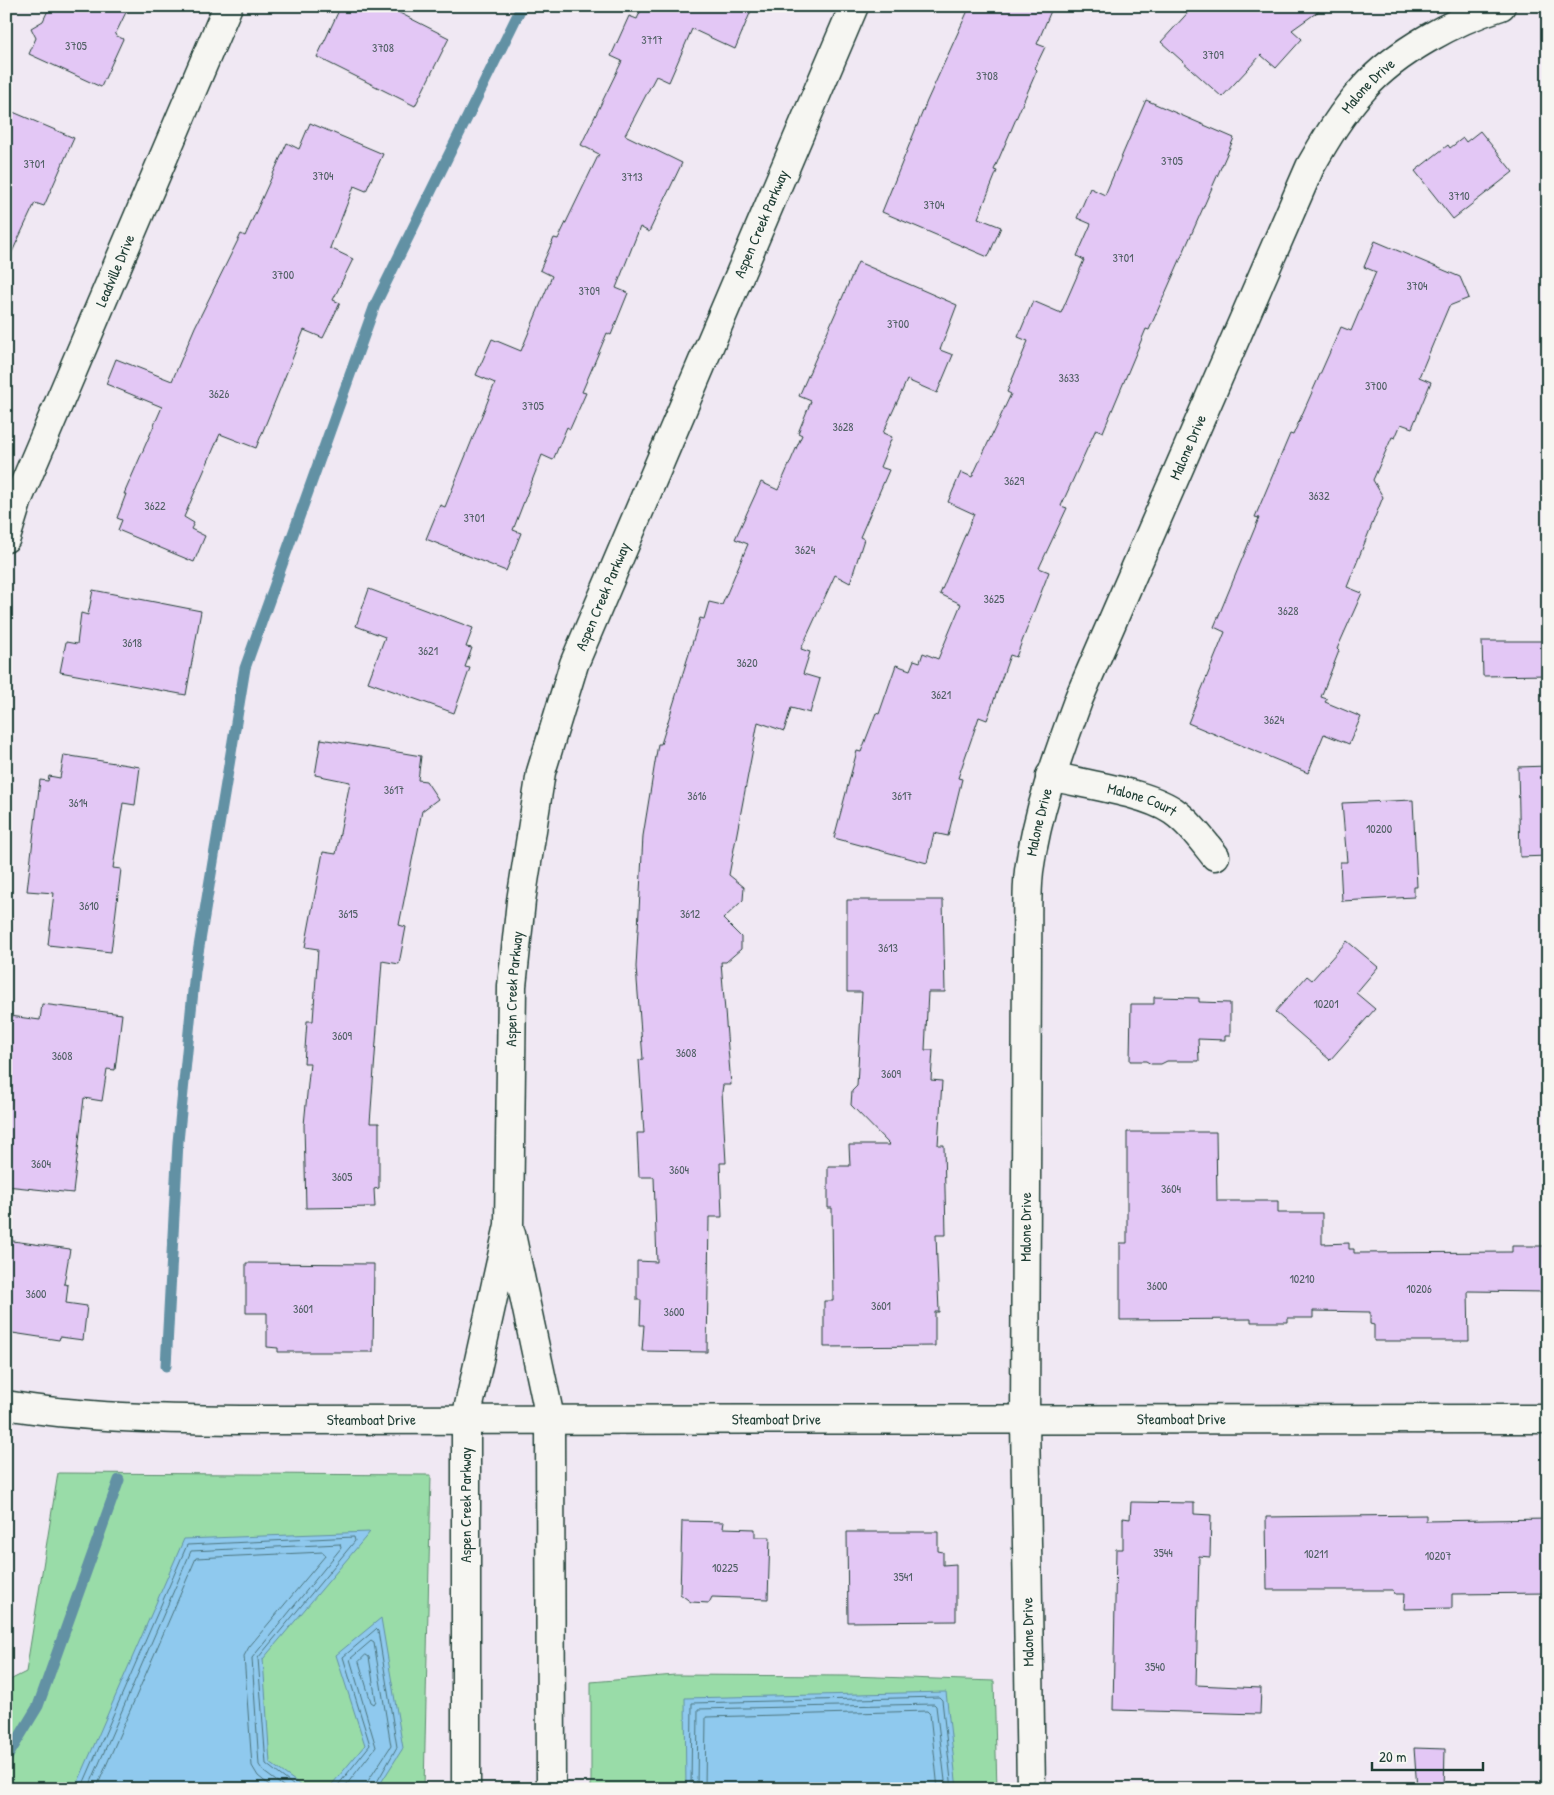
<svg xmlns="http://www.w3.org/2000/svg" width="1554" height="1795" font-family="'Patrick Hand',sans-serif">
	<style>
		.green { fill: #99dca8; stroke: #5c8c6e }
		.water { fill: #8fc9ee; stroke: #6291a4 }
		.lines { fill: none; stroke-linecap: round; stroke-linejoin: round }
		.shore { stroke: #4c757e; stroke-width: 1 }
		.stream { stroke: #6291a4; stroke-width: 11 }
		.building { fill: #e3c7f5; stroke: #1f3d34 }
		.minor-casing { stroke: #1f3d34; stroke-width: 31 }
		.minor { stroke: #f6f6f2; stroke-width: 28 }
		.labels { text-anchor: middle; stroke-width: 4.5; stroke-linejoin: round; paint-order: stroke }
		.number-label { font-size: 12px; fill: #506064 }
		.street-label { font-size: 15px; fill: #1f3d34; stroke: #f6f6f2 }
	</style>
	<rect width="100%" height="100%" fill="#f0e8f3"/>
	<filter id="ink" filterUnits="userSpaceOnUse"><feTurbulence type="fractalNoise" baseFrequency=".02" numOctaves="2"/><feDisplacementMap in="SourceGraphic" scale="10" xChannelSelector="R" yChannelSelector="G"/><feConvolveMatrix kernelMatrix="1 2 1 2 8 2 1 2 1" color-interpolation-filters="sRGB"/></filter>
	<g filter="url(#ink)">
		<g class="green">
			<path d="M58 1473 431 1475 424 1789H6V1682L26 1672Z"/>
			<path d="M675 1675 849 1676 994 1681 997 1789H591V1682Z"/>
		</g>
		<g class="water">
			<path d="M370 1532 263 1659 270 1763 306 1789H75L184 1539Z"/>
			<path d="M381 1618 403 1748 377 1789H328L365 1745 336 1655Z"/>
			<path d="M946 1692 957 1789H686L685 1698Z"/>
		</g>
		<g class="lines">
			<g class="shore">
				<path d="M366 1655 369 1657 376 1701 374 1704 371 1702 359 1662Z"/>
				<path d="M81 1789 187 1545 354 1537 355 1541 258 1658 266 1764 298 1789"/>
				<path d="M88 1789 191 1551 340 1544 341 1548 252 1658 259 1765 264 1772 287 1789"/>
				<path d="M96 1789 196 1558 323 1552 325 1556 249 1647 244 1656 252 1766 258 1776 274 1789"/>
				<path d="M335 1789 370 1745 343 1657 376 1629 378 1631 397 1747 373 1789"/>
				<path d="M343 1789 376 1747 350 1659 371 1641 374 1643 391 1746 368 1781 366 1789"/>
				<path d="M691 1789 692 1703 939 1697 942 1700 952 1789"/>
				<path d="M697 1789 698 1709 934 1704 936 1706 946 1789"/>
				<path d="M705 1789 706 1717 927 1711 930 1714 938 1789"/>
			</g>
			<g class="stream">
				<path d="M166 1366 178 1142 195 971 245 668 375 305 522 6"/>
				<path d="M6 1759 38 1706 119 1480"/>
			</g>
		</g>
		<g class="building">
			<path d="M50 6H129L115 35 123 39 101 87 29 54 36 38 31 28 43 21Z"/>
			<path d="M341 6H386L449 38 415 106 317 57Z"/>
			<path d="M643 6H753L735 49 692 29 669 82 656 76 625 135 682 163 649 232 640 227 616 288 628 293 611 335 607 333 582 392 586 393 570 429 567 427 553 460 542 455 513 530 521 533 506 571 426 539 440 505 445 507 495 383 476 375 492 339 521 351 552 276 540 270 554 238 558 239 599 154 581 145 622 61 611 56 629 16 637 19Z"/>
			<path d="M970 6H1053L1037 44 1045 47 1035 68 1037 70 994 170 997 171 978 218 1001 227 988 257 882 212 927 101Z"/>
			<path d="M1194 6H1326L1292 30 1302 39 1276 68 1261 55 1222 97 1161 42Z"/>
			<path d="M1146 100 1234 138 1149 330 1146 329 1103 432 1096 429 1061 506 1067 508 1039 568 1049 572 1016 657 1010 655 987 720 979 717 958 778 962 779 948 836 934 833 927 863 834 838 857 751 861 752 876 713 879 714 896 665 910 670 914 660 920 662 923 653 938 659 961 604 940 594 974 514 948 502 961 472 972 477 1011 394 1007 392 1028 341 1018 337 1033 301 1061 313 1084 260 1077 256 1091 224 1077 218 1090 188 1105 195Z"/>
			<path d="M6 109 74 138 44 206 35 203 6 265Z"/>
			<path d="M310 123 383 154 366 191 354 186 330 248 353 259 333 300 340 303 323 338 304 330 256 448 220 434 184 517 194 523 191 529 205 536 194 562 118 530 122 520 117 518 126 494H124L162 407 106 384 116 359 172 381 195 327 241 234 245 236 287 143 299 149Z"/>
			<path d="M1480 131 1513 172 1453 219 1415 171 1448 145 1450 148 1463 138 1466 142Z"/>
			<path d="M1375 241 1460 277 1469 298 1449 306 1419 377 1431 382 1412 428 1401 424 1395 438 1392 437 1373 480 1383 497 1347 587 1362 593 1337 649 1339 651 1321 697 1327 699 1325 702 1361 717 1349 744 1324 734 1308 773 1188 723 1225 632 1214 627 1259 518 1255 517 1290 434 1293 435 1341 327 1351 331 1376 272 1364 267Z"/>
			<path d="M858 262 957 305 940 350 953 355 937 393 907 380 883 433 892 437 880 467 889 470 860 537 864 539 850 583 835 575 801 649 810 652 803 674 820 679 810 713 791 708 784 731 758 722 729 875 744 887 743 900 723 919 741 937V949L726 962H721L731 1085H723L722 1092 726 1163H720L722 1217H709L707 1352 642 1351 644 1325H640L641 1300H637V1261L657 1262 654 1177H639L637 1133H644L639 1060 643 1059 636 967 643 836 658 744H661L700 618 704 619 709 602 722 605 748 544 735 539 761 482 778 490 802 435 798 433 811 401 799 396Z"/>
			<path d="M369 589 473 628 466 647 472 648 465 667 470 668 454 713 368 682 385 637 356 626Z"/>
			<path d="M93 590 201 611 186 695 60 672 66 642 77 644 81 613 88 615Z"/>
			<path d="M1482 641H1548V675L1483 676Z"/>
			<path d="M321 739 421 756 418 780 426 781 438 799 422 811 399 925 406 927 399 964 382 961 370 1123H379V1188L374 1189 375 1207 306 1208 304 1125 310 1063H304L307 1021H313L318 949 305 947 323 852 336 854 350 782 315 775Z"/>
			<path d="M64 755 140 767 135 805 123 803 113 868 121 869 111 952 48 945 54 893 27 891 40 780 48 781 49 776 60 778Z"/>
			<path d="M1548 766V856L1520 857 1518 767Z"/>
			<path d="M1413 800 1417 887H1414V897L1342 901 1340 862H1347L1342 803Z"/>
			<path d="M847 900H943L945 992H928L925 1050H933L931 1080 942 1081 938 1145H944L946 1235H936L939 1312H935V1346L824 1347V1301H833L832 1208H828V1166H850L849 1145H890L851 1105 852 1091 857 1086 862 992H847Z"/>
			<path d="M1347 941 1378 967 1356 993 1375 1009 1330 1060 1275 1012 1307 976 1312 980Z"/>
			<path d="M1154 997 1199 998V1002L1230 1003V1036H1225V1040L1198 1039 1199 1061H1167L1161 1064H1151L1146 1061H1130L1131 1004H1154Z"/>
			<path d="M42 1004 122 1014 115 1070 107 1069 102 1101 84 1098 73 1193 6 1186V1041L10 1016 40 1020Z"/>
			<path d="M1127 1132H1216L1217 1201H1278V1213H1322V1244L1349 1243V1249H1354V1253L1512 1252V1246H1548V1292L1468 1291 1469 1341H1374V1325L1370 1324V1312L1313 1311V1318H1288V1322H1251V1319L1120 1320V1243H1127Z"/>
			<path d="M6 1240 70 1249 64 1284 68 1285 66 1303 87 1306 83 1340 60 1337 59 1340 6 1332Z"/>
			<path d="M246 1263 374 1264 373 1352H278V1348L267 1347V1313H246Z"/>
			<path d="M1131 1502 1194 1503V1514L1211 1515 1210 1557 1199 1556 1196 1685 1261 1688 1260 1714 1113 1710 1116 1549H1123V1518L1130 1519Z"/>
			<path d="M1426 1515V1521L1548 1519V1593L1452 1594V1608L1404 1609 1405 1594H1394L1393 1590H1267L1266 1517Z"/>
			<path d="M682 1521 724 1522 723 1528 755 1529V1537H770L768 1599 712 1597 709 1603 691 1602 680 1594Z"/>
			<path d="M847 1532H938V1551L943 1552V1565L956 1564V1621L848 1622Z"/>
			<path d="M1414 1748 1445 1749 1444 1789H1417Z"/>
		</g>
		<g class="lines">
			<g class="minor-casing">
				<g id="minor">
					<path id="s1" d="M6 538 18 499 228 6"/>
					<path id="s2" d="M1050 776C1084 784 1144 792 1173 811 1190 823 1202 840 1215 856"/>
					<path d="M511 1234 550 1418 551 1789"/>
					<path id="s3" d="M6 1405C83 1418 162 1419 240 1420L1548 1419"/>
					<path id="s4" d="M466 1789V1419L509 1225 512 986 521 901 541 772 574 664 854 6"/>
					<path id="s5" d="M1031 1789 1025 1421 1027 948C1028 923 1026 896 1029 871 1037 811 1058 755 1079 698L1310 167C1326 139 1342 112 1364 88 1396 52 1455 20 1501 6"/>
				</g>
			</g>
			<use href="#minor" class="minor"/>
		</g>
	</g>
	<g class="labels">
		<g class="number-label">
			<text x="652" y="44">3717</text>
			<text x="76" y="50">3705</text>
			<text x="383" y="52">3708</text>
			<text x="1213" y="59">3709</text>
			<text x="987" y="80">3708</text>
			<text x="1172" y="165">3705</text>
			<text x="34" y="168">3701</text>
			<text x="323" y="180">3704</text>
			<text x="632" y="181">3713</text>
			<text x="1459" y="200">3710</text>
			<text x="934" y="209">3704</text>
			<text x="1123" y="262">3701</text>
			<text x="283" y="279">3700</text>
			<text x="1417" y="290">3704</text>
			<text x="589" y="295">3709</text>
			<text x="898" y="328">3700</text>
			<text x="1069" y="382">3633</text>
			<text x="1376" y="390">3700</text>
			<text x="219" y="398">3626</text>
			<text x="533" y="410">3705</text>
			<text x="843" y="431">3628</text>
			<text x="1014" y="485">3629</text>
			<text x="1319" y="500">3632</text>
			<text x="155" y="510">3622</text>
			<text x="474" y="522">3701</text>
			<text x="805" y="554">3624</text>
			<text x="994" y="603">3625</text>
			<text x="1288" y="615">3628</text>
			<text x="132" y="647">3618</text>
			<text x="428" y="655">3621</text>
			<text x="747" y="667">3620</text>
			<text x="941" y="699">3621</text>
			<text x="1274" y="724">3624</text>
			<text x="394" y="794">3617</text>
			<text x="697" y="800">3616</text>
			<text x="902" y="800">3617</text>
			<text x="78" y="807">3614</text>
			<text x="1379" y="833">10200</text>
			<text x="89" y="910">3610</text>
			<text x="348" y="918">3615</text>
			<text x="690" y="918">3612</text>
			<text x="888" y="952">3613</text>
			<text x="1326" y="1008">10201</text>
			<text x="342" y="1040">3609</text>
			<text x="686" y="1057">3608</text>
			<text x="62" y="1060">3608</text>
			<text x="891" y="1078">3609</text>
			<text x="41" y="1168">3604</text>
			<text x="679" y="1174">3604</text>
			<text x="342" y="1181">3605</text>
			<text x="1171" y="1193">3604</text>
			<text x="1302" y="1283">10210</text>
			<text x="1157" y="1290">3600</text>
			<text x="1419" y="1293">10206</text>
			<text x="36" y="1298">3600</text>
			<text x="881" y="1310">3601</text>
			<text x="303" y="1313">3601</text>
			<text x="674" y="1316">3600</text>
			<text x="1163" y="1557">3544</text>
			<text x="1316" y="1558">10211</text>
			<text x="1438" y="1560">10207</text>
			<text x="725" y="1572">10225</text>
			<text x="903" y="1581">3541</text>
			<text x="1155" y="1671">3540</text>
		</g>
		<g class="street-label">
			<text dy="5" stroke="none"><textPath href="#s5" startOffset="1778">Malone Drive</textPath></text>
			<text dy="5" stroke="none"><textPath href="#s4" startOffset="1615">Aspen Creek Parkway</textPath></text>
			<text dy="5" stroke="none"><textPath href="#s1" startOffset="289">Leadville Drive</textPath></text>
			<text dy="5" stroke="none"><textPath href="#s5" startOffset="1372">Malone Drive</textPath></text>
			<text dy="5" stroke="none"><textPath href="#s4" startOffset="1210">Aspen Creek Parkway</textPath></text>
			<text dy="5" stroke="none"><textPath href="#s2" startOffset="95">Malone Court</textPath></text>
			<text dy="5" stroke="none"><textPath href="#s5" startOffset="968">Malone Drive</textPath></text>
			<text dy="5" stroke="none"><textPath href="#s4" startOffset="805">Aspen Creek Parkway</textPath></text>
			<text dy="5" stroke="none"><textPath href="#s5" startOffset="562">Malone Drive</textPath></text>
			<text dy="5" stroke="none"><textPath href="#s3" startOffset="366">Steamboat Drive</textPath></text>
			<text dy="5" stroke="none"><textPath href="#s3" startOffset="771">Steamboat Drive</textPath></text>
			<text dy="5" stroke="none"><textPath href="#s3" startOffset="1176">Steamboat Drive</textPath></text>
			<text transform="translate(466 1505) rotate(-90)" y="5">Aspen Creek Parkway</text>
			<text transform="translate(1028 1632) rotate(-91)" y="5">Malone Drive</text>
		</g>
	</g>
	<rect width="1554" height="1795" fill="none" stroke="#f6f6f2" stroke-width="25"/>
	<rect x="12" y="12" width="1529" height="1770" fill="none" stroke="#1f3d34" stroke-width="2" filter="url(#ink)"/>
	<path d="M1372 1762v8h111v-8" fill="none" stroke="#1f3d34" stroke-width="2.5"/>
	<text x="1379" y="1762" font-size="15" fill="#1f3d34" stroke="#f6f6f2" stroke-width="4" paint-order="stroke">20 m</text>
</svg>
